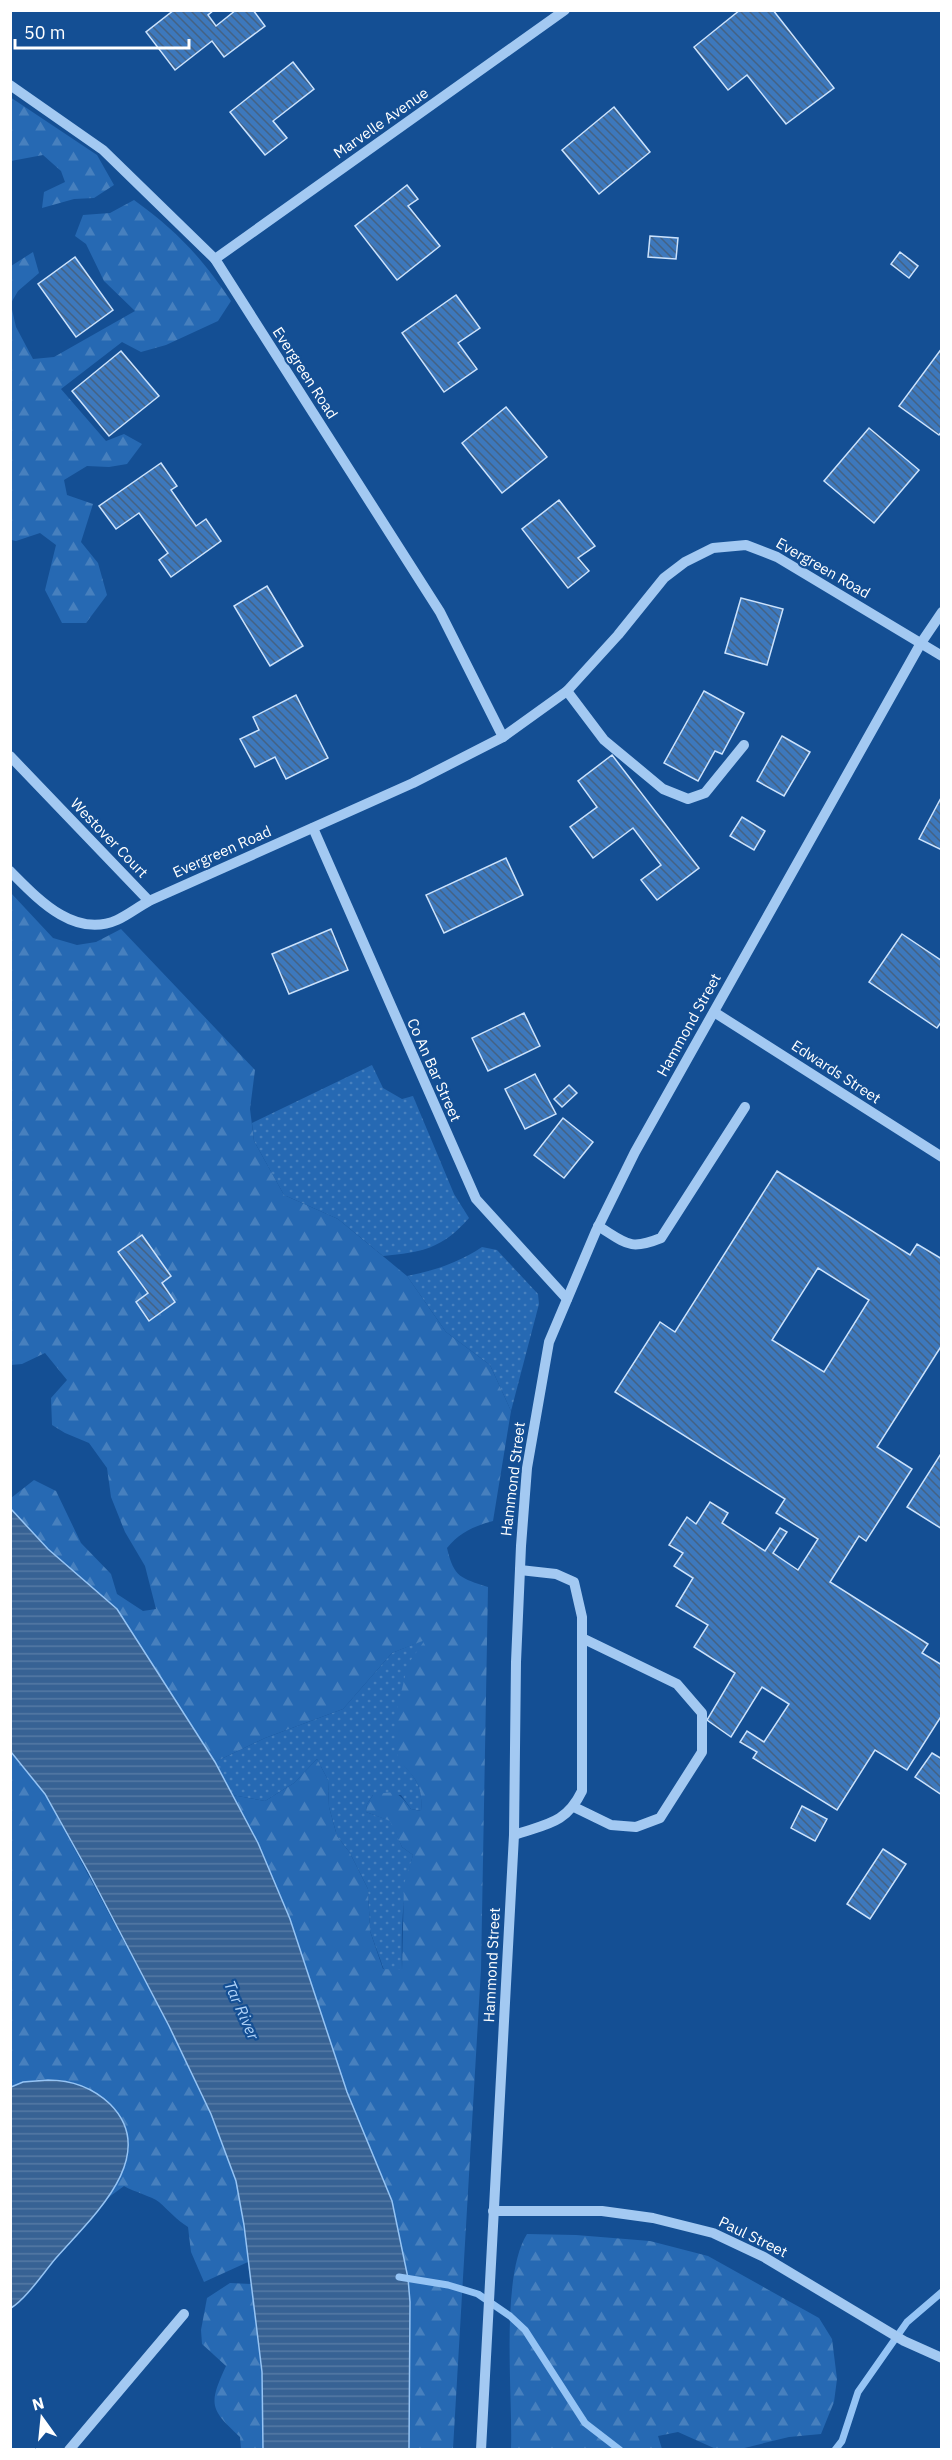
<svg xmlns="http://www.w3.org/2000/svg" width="952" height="2460" font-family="'IBM Plex Sans',sans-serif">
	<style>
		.grass { fill: url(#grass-dots) }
		.forest { fill: url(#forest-firs) }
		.water { fill: url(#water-rules); stroke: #95c4f5; stroke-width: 1.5 }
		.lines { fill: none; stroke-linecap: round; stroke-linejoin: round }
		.stream { stroke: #95c4f5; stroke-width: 7 }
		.building { fill: url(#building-back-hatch); stroke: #cbe2fc; stroke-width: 1.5; fill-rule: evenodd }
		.minor { stroke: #a3c9f2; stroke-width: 10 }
		.labels { text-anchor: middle; stroke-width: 4.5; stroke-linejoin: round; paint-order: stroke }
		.street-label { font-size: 15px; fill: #fff; stroke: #144f94 }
		.water-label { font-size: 16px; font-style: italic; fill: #b0d3f9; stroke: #144f94 }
	</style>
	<defs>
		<pattern id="grass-dots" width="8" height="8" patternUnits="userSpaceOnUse" patternTransform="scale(1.5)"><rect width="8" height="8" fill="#2669b3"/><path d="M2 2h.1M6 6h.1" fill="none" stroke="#4780be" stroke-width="1.8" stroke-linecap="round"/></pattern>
		<pattern id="forest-firs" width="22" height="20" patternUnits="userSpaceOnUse" patternTransform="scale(1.5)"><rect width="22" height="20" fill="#2669b3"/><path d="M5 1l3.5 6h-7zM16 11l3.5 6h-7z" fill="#4780be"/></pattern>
		<pattern id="water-rules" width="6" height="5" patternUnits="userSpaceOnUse" patternTransform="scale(1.5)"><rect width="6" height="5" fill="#376294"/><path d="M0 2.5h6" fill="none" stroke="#557aa4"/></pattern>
		<pattern id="building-back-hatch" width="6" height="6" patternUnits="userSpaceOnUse" patternTransform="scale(1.5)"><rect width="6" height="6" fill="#3d78bc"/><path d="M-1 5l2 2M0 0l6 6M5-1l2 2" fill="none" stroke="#446284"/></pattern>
	</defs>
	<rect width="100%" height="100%" fill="#144f94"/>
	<g class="grass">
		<path d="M372 1065 383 1088 402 1099 413 1096 454 1194 469 1218C442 1249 422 1252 383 1256L338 1219 284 1195 254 1141 252 1123Z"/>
		<path d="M482 1247 497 1250 538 1294 539 1304 511 1411 490 1365 446 1332 407 1276C434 1271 460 1262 482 1247Z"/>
		<path d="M426 1639 398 1759C415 1777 423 1785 421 1811L411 1809 401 1795H373L367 1804 366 1812 391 1821 402 1847 413 1855C402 1893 401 1930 402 1970H384L370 1931 368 1889 350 1853 337 1836 329 1807 328 1780 317 1759 294 1783 265 1801 232 1795 215 1762 265 1738 343 1709 392 1653Z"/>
	</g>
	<g class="forest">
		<path d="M10 97 97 155 114 185 94 198 74 199 42 208 44 192 65 182 61 171 43 155 11 161Z"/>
		<path d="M134 200C177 231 202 258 231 301L218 321 166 345 141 352 122 342 61 389 106 441 124 434 142 444 127 464 109 467 87 466 64 480 67 495 93 504 81 542 98 563 107 595 86 623H62L45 590 56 545 40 533 16 541 11 540V305L16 327 33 359 54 357 135 311 104 281 86 244 75 236 83 215 110 213Z"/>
		<path d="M33 252 39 273 18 291 11 303V266Z"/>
		<path d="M11 893 53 938 77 945 96 942 121 929 255 1070 250 1109 254 1141 284 1195 338 1219 407 1276 446 1332 490 1365 511 1411 493 1521C474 1526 459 1533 447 1548 454 1578 461 1578 488 1587L481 1969 453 2449H409L410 2302 408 2278 392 2201 347 2092 290 1919 258 1843 232 1795 265 1801 294 1783 317 1759 328 1780 329 1807 337 1836 350 1853 368 1889 370 1931 383 1969 402 1970 404 1884 413 1855 402 1847 390 1821 366 1812 367 1804 373 1795C395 1790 398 1791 411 1809L421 1811C423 1785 415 1777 398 1760L395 1718 408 1664 425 1640 392 1653 343 1709 265 1738 215 1762 117 1609 48 1549 11 1509V1498L34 1480 56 1491 81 1543 111 1574 117 1594 143 1611 156 1609 145 1566 125 1532 111 1497 107 1468 89 1443 65 1433 52 1425 51 1398 67 1380 45 1353 22 1364 11 1365Z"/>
		<path d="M10 1752 45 1794 169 2026 211 2114 237 2181 244 2225 248 2262 204 2282 191 2252 188 2227C177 2220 169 2211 159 2202 151 2196 134 2192 124 2186L105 2200C116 2184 129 2166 129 2146 129 2133 122 2122 115 2112 89 2080 48 2071 11 2087Z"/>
		<path d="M527 2234 576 2235 650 2241 708 2256 819 2318 832 2339 837 2379 834 2402 821 2434 789 2437 736 2450 716 2449 678 2432 658 2436 662 2449H511C513 2395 500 2277 527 2234Z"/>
		<path d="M230 2283 251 2284 262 2372 263 2449H241L240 2437C210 2409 208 2405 226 2366L202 2344 201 2330 207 2298Z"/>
	</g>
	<g class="water">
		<path d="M11 1509 48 1549 117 1609 215 1762 258 1843 290 1919 347 2092 392 2201 408 2278 410 2302 409 2449H263L262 2372 244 2225 236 2181 211 2114 169 2026 89 1873 45 1794 11 1752Z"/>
		<path d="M48 2080C71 2080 93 2088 110 2104 162 2156 90 2219 56 2258 44 2272 26 2299 11 2308V2087L23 2082Z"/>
	</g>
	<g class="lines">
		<g class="stream">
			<path d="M399 2277 448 2285 478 2294 510 2316 525 2330 585 2423 620 2450"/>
			<path d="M835 2450 842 2441 858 2392 907 2322 942 2292"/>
		</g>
	</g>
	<g class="building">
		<path d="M174 10H214L208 15 216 26 236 10H253L265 26 224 57 212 41 175 70 146 32Z"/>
		<path d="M740 10H773L834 88 786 124 747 75 728 90 694 47Z"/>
		<path d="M293 62 314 89 273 121 287 138 265 155 230 112Z"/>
		<path d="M614 107 650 152 599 194 562 150Z"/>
		<path d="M407 185 418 199 408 206 440 246 397 280 355 226Z"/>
		<path d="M650 236 678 238 676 259 648 257Z"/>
		<path d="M900 252 918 266 909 278 891 264Z"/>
		<path d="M75 257 113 310 76 337 38 284Z"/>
		<path d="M456 295 480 328 458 343 477 369 444 392 402 333Z"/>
		<path d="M942 348V431L939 435 899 406Z"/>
		<path d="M121 351 159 396 109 436 72 391Z"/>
		<path d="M506 407 547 457 502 493 462 443Z"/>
		<path d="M869 428 919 470 874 523 824 481Z"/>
		<path d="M161 463 177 486 171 490 196 526 206 519 221 541 171 577 159 560 168 553 139 513 116 529 99 506Z"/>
		<path d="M559 500 595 546 578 558 589 571 568 588 522 529Z"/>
		<path d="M267 586 303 646 270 666 234 606Z"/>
		<path d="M741 598 783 609 767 665 725 653Z"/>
		<path d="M704 691 744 713 722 754 715 751 698 781 664 763Z"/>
		<path d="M296 695 328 758 286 779 275 757 255 767 240 739 259 730 253 717Z"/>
		<path d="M782 736 810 752 784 796 757 781Z"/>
		<path d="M612 755 699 868 657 900 641 880 661 865 633 828 593 858 570 827 597 807 578 781Z"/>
		<path d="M942 796V850L919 839Z"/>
		<path d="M742 817 765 831 754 850 730 836Z"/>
		<path d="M506 858 523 895 444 933 426 895Z"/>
		<path d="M331 929 348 970 289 994 272 954Z"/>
		<path d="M902 934 942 961V1021L937 1028 869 982Z"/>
		<path d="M524 1013 540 1046 488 1071 472 1038Z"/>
		<path d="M535 1074 556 1114 525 1129 505 1089Z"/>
		<path d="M569 1085 577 1093 562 1107 554 1099Z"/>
		<path d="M563 1118 593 1142 564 1178 534 1155Z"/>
		<path d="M777 1171 910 1255 917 1244 942 1259V1345L877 1447 912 1469 866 1541 859 1536 830 1582 928 1644 922 1653 942 1665V1715L907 1770 875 1750 837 1810 753 1758 757 1752 740 1742 747 1731 764 1742 789 1704 762 1687 731 1737 707 1720 735 1673 694 1647 708 1625 676 1606 693 1578 674 1566 683 1553 669 1545 687 1517 696 1524 710 1502 728 1513 722 1523 765 1551 780 1528 787 1532 773 1553 798 1570 818 1539 776 1513 785 1499 615 1392 660 1322 675 1332ZM818 1268 869 1300 824 1372 772 1340Z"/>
		<path d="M142 1235 171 1276 162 1283 175 1302 149 1321 136 1302 148 1293 118 1252Z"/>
		<path d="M942 1452V1529L907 1507Z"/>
		<path d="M932 1753 942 1759V1795L915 1777Z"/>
		<path d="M802 1806 827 1819 815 1841 791 1828Z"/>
		<path d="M883 1849 906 1864 870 1919 847 1904Z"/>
	</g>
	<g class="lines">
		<g class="minor">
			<path d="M10 85 103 150 215 259 440 612 503 737"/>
			<path d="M215 259 565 10"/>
			<path d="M567 691 604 740 663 789 688 799 705 793 744 745"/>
			<path d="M10 756 149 901"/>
			<path d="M313 828 476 1199 567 1299"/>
			<path d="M10 871C37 898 74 939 117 920 128 915 138 907 149 901L413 783 503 737 567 691 618 635 664 578 685 562 713 548 746 545 777 557 942 656"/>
			<path d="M714 1012 942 1157"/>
			<path d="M598 1226C626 1243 629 1251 661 1238L745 1107"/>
			<path d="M574 1807 611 1825 636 1827 660 1818 702 1752V1713L677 1684 582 1638"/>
			<path d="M514 1835C546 1824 566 1824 582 1791V1617L574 1582 556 1574 520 1570"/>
			<path d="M493 2211H602L653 2218 713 2233 764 2257 904 2341 942 2358"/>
			<path d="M69 2450 184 2314"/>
			<path d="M481 2450 514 1835 516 1662 521 1546 527 1468 549 1342 596 1231 635 1152 921 643 942 612"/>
		</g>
	</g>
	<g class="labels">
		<g class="street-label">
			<text transform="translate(381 123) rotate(-35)" y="5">Marvelle Avenue</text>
			<text transform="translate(305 373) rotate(57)" y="5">Evergreen Road</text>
			<text transform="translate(823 568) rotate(30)" y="5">Evergreen Road</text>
			<text transform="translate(109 838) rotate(46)" y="5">Westover Court</text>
			<text transform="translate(222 852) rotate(-24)" y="5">Evergreen Road</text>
			<text transform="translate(689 1025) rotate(-61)" y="5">Hammond Street</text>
			<text transform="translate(434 1070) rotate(66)" y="5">Co An Bar Street</text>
			<text transform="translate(836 1072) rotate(33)" y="5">Edwards Street</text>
			<text transform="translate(513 1479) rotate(-83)" y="5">Hammond Street</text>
			<text transform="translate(492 1965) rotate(-87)" y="5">Hammond Street</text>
			<text transform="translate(753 2237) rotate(26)" y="5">Paul Street</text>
		</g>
		<g class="water-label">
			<text transform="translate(242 2010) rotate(66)" y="6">Tar River</text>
		</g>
	</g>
	<rect width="952" height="2460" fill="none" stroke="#ffffff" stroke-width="24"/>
	<g transform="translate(42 2418) rotate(345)" stroke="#144f94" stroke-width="4.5" paint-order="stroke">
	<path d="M0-4.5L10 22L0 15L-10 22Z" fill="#ffffff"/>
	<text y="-9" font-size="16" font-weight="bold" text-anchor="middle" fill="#ffffff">N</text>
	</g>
	<path d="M15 39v9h174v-9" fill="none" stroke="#ffffff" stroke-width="3"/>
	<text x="24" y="39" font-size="18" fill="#ffffff" stroke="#144f94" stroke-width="4.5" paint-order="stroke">50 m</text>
</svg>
